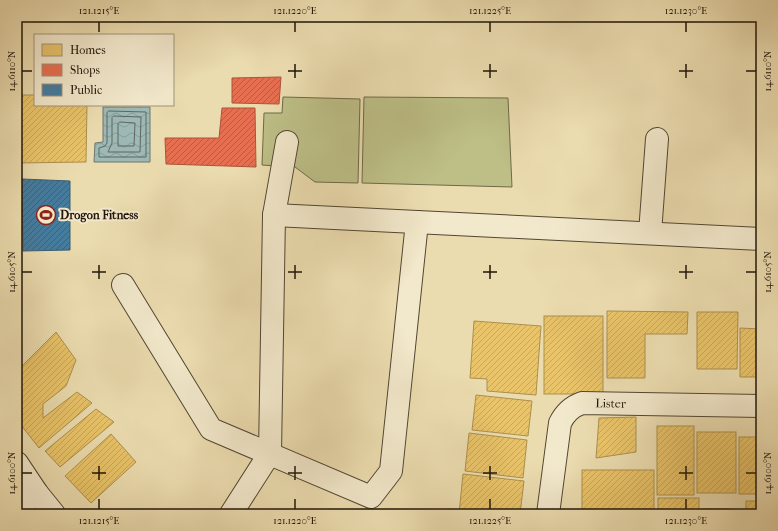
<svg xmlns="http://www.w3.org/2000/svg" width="778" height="531" font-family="'IM FELL French Canon',serif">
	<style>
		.green { fill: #bdbf87; stroke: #6e6a48 }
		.water { fill: url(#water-waves); stroke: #6b7771 }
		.homes { fill: url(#homes-hatch); stroke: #ac8f4d }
		.shops { fill: url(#shops-hatch); stroke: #ab543b }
		.public { fill: url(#public-hatch); stroke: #3a5c71 }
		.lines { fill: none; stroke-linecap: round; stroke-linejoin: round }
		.shore { stroke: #5e6660; stroke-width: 1 }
		.minor-casing { stroke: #524632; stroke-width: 24 }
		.minor { stroke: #f2e8cb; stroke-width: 22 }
		.ticks { fill: none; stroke: #1f1409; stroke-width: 1.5 }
		.labels { text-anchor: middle; stroke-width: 4; stroke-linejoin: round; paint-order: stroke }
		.poi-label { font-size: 12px; font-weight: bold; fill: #1f1409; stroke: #f2e8cb; text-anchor: start }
		.street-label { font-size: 12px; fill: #1f1409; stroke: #f2e8cb }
		.neatline { fill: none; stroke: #1f1409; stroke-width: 1.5 }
		.ticks-label { font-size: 10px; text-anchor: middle; fill: #1f1409 }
	</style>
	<defs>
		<pattern id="water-waves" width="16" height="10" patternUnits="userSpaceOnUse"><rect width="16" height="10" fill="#9db9b6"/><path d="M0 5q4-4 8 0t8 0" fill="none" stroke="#879e9b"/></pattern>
		<pattern id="homes-hatch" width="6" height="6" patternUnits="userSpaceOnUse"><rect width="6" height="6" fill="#e9c46a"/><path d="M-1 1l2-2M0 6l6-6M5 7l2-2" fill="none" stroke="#c7a85b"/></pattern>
		<pattern id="shops-hatch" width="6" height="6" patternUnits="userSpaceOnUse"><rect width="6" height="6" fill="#e76f51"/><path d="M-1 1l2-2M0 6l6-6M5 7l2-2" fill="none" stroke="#bb5a41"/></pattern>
		<pattern id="public-hatch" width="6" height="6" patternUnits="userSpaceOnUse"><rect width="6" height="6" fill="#457b9d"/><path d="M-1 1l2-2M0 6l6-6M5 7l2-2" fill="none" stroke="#39647e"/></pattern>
	</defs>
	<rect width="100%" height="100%" fill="#ebdcaf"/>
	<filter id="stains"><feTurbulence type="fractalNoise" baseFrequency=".005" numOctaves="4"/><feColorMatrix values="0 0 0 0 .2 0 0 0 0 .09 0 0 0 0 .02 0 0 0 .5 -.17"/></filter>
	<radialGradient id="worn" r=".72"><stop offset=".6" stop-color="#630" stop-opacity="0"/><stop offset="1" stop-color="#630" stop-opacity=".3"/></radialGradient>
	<g class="green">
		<path d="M283 97 360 99 358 183 315 182 291 164 276 166 262 165 264 113H282Z"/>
		<path d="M364 97 508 98 512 187 362 183Z"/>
	</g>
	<path class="water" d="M103 107H150V162H94L95 143 103 142Z"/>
	<g class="homes">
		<path d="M17 95H35V105H87L86 162 17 163Z"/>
		<path d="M607 311 688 312 687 334H645V378H607Z"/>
		<path d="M697 312H738L737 369H697Z"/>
		<rect x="544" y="316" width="59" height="78"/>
		<path d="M474 321 541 326 536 395 487 391V379L470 378Z"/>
		<path d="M740 328 761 329V377H740Z"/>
		<path d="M56 332 76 360 66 386 43 404V418L77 392 92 403 39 448 17 420V371Z"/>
		<path d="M476 395 532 401 528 436 472 430Z"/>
		<path d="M96 409 114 422 60 467 45 451Z"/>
		<path d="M636 417V452L596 458 599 418Z"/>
		<rect x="657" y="426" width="37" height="69"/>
		<rect x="697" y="432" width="39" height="61"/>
		<path d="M469 433 527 440 523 478 465 471Z"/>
		<path d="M111 434 136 462 91 503 65 476Z"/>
		<rect x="739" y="437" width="22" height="57"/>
		<rect x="582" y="470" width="72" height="44"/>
		<path d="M463 474 524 481 520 514H459Z"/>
		<rect x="658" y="498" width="41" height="16"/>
		<rect x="746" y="501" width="15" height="13"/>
		<rect x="703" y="509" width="29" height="5"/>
	</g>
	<g class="shops">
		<path d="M281 77 279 104 232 103V78Z"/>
		<path d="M222 108H255L256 167 166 164 165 138H219Z"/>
	</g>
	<path class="public" d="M22 179 70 181V250L23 251Z"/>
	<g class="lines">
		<g class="shore">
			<path d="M109 111 146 112V157H99V148L105 146 107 143V113Z"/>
			<path d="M114 116 141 117 140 152H108L112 143V118Z"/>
			<path d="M120 122 135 123 134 146H118V124Z"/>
		</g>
		<g class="minor-casing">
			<g id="minor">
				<path d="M274 215 761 239"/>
				<path d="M650 233 657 139"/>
				<path d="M123 285 211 429 371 497 391 471 417 222"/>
				<path d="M17 463 37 493 54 514"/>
				<path d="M17 508 37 493"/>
				<path d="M231 514 270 453 274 215 287 142"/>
				<path id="s1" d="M548 514 560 423C565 413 571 407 582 403L761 406"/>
			</g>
		</g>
		<use href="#minor" class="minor"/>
	</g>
	<path class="ticks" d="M99 22V32M295 22V32M490 22V32M686 22V32M295 64V78M490 64V78M686 64V78M22 71H32M288 71H302M483 71H497M679 71H693M746 71H756M99 265V279M295 265V279M490 265V279M686 265V279M22 272H32M92 272H106M288 272H302M483 272H497M679 272H693M746 272H756M99 466V480M295 466V480M490 466V480M686 466V480M22 473H32M92 473H106M288 473H302M483 473H497M679 473H693M746 473H756M99 499V509M295 499V509M490 499V509M686 499V509"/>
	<defs>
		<g id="stadium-ring" transform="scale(1)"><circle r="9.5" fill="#f2e8cb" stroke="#8f2418" stroke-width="1.5"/><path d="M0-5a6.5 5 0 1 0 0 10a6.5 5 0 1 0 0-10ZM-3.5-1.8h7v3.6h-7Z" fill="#8f2418"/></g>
	</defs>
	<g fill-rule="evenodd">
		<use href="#stadium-ring" x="46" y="215"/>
	</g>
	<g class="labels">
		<g class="poi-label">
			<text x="60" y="219">Drogon Fitness</text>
		</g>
		<g class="street-label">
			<text dy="4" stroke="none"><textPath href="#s1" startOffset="151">Lister</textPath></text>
		</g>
	</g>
	<rect width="778" height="531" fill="none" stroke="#ebdcaf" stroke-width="44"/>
	<rect x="34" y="34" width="140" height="72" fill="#f2e8cb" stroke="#9e937d"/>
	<rect x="42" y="44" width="20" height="12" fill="#e9c46a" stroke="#9e937d"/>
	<text x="70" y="54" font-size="12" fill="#1f1409">Homes</text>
	<rect x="42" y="64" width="20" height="12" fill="#e76f51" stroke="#9e937d"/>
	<text x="70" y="74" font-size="12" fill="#1f1409">Shops</text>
	<rect x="42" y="84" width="20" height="12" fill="#457b9d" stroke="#9e937d"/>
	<text x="70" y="94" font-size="12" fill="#1f1409">Public</text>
	<rect x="22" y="22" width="734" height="487" class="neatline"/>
	<g class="ticks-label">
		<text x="99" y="14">121.1215°E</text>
		<text x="295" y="14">121.1220°E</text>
		<text x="490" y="14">121.1225°E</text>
		<text x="686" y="14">121.1230°E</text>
		<text transform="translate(11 71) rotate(-90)" y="4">14.6110°N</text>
		<text transform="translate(767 71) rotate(-90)" y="4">14.6110°N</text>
		<text transform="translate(11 272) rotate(-90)" y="4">14.6105°N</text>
		<text transform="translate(767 272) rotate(-90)" y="4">14.6105°N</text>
		<text transform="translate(11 473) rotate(-90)" y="4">14.6100°N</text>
		<text transform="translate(767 473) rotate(-90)" y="4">14.6100°N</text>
		<text x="99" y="524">121.1215°E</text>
		<text x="295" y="524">121.1220°E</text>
		<text x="490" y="524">121.1225°E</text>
		<text x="686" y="524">121.1230°E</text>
	</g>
	<rect width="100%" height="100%" filter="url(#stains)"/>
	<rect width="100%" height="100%" fill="url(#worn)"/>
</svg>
